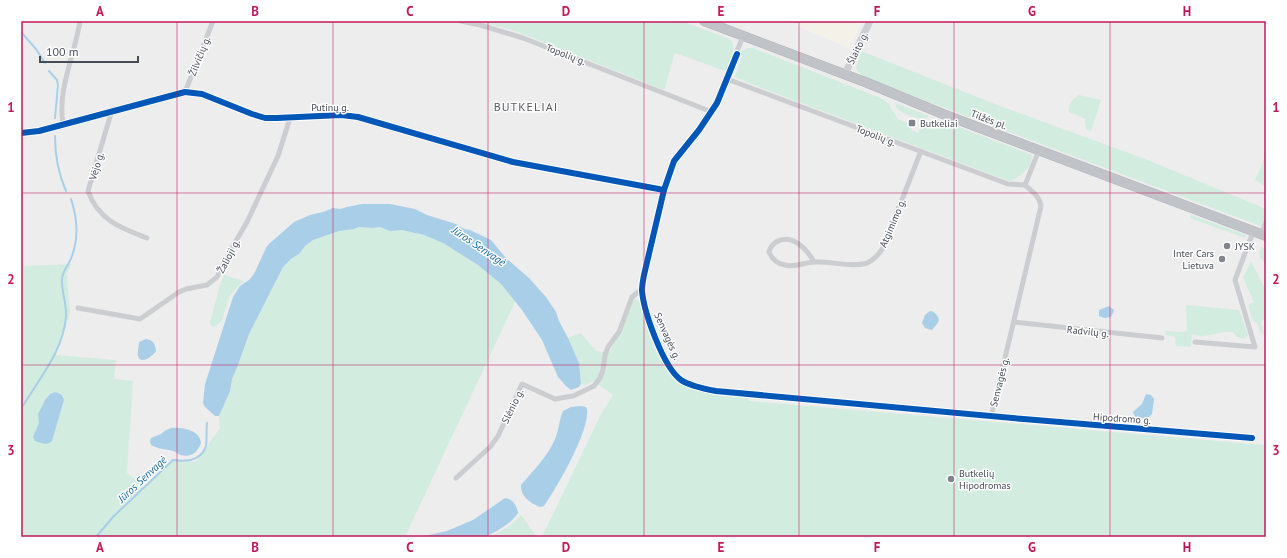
<svg xmlns="http://www.w3.org/2000/svg" width="1287" height="558" font-family="'PT Sans',sans-serif">
	<style>
		.commercial { fill: #f4f2e8 }
		.green { fill: #d2ece0; fill-rule: evenodd }
		.water { fill: #a8cfe7 }
		.lines { fill: none; stroke-linecap: round; stroke-linejoin: round }
		.stream { stroke: #a8cfe7; stroke-width: 2 }
		.trunk-casing { stroke: #b2b5bc; stroke-width: 10 }
		.minor { stroke: #cbcdd0; stroke-width: 5 }
		.secondary { stroke: #ccced1; stroke-width: 7 }
		.trunk { stroke: #c0c3c8; stroke-width: 9 }
		.cycleway-casing { stroke: #fff; stroke-width: 8 }
		.cycleway { stroke: #0057b8; stroke-width: 6 }
		.grid { fill: none; stroke: #c2185b; stroke-width: 1; stroke-opacity: 0.55 }
		.poi-dot { fill: #80848c; stroke: #fff; stroke-width: 1.5 }
		.labels { text-anchor: middle; stroke-width: 3; stroke-linejoin: round; paint-order: stroke }
		.street-label { font-size: 10px; fill: #454c58; stroke: #fff }
		.poi-label { font-size: 10px; fill: #454c58; stroke: #fff; text-anchor: start }
		.water-label { font-size: 11px; font-style: italic; fill: #15679b; stroke: #fff }
		.quarter-label { font-size: 12px; letter-spacing: 1px; fill: #595b60; stroke: #fff }
		.neatline { fill: none; stroke: #c2185b; stroke-width: 1.5 }
		.grid-label { font-size: 13px; text-anchor: middle; font-weight: bold; fill: #c2185b }
	</style>
	<rect width="100%" height="100%" fill="#ededed"/>
	<path class="commercial" d="M797 21H863L849 48 795 25Z"/>
	<g class="green">
		<path d="M475 21H681L730 39C738 49 730 60 725 71L675 53 664 90 513 30Z"/>
		<path d="M747 48H753L883 99 888 103 898 119 913 125 911 130 918 133 920 129 937 119 1032 155C1032 167 1021 178 1009 181L759 87 735 77 742 56 740 55 742 51Z"/>
		<path d="M861 51 1000 106 1145 159 1266 209V228L865 78 858 71 856 68Z"/>
		<path d="M1079 95 1101 100 1091 131 1086 130 1085 119 1069 112C1068 104 1072 99 1079 95Z"/>
		<path d="M895 103 898 104 929 116C923 123 901 114 896 107Z"/>
		<path d="M1266 147V187L1255 180 1263 163Z"/>
		<path d="M1191 215 1246 235 1245 238 1190 218Z"/>
		<path d="M359 227 373 228 380 227 390 231 402 230 424 235 443 243 478 265 501 284 515 302 405 537H21V264L26 266 71 264 67 274 70 313 56 355 116 360 114 379 133 381 127 473 145 487 173 461 196 462 220 428 219 416 230 391 232 379 238 365 249 334 283 267 291 259 299 254 305 246 313 240 339 231 353 229ZM55 392 64 397V400L52 441 33 437 40 423 38 414 45 400 50 394Z"/>
		<path d="M1261 247 1266 249V262L1263 261C1259 257 1258 253 1261 247Z"/>
		<path d="M1251 262 1266 290V317L1261 322 1264 333 1261 334 1257 323 1253 321 1248 305 1254 302 1243 277Z"/>
		<path d="M224 275 243 281 230 296 221 322 214 327 211 326 210 323 219 288Z"/>
		<path d="M635 299 639 301C650 333 657 373 691 388 708 395 730 396 748 398L749 401 1265 445 1264 367H1266V537H542L601 414 613 395 593 381 585 385 581 384 579 363 568 338 581 333 596 351 609 353 621 330 631 304Z"/>
		<path d="M1186 305 1239 310 1248 335 1244 339 1237 337 1233 332C1218 330 1207 340 1192 334L1191 347 1176 346 1175 337 1166 335 1165 331 1181 332 1187 331Z"/>
		<path d="M521 515 537 537H491L512 524Z"/>
	</g>
	<g class="water">
		<path d="M362 204H390L415 209 427 215 456 224 464 229 470 230 491 240 506 258 529 278 546 297 556 312 559 321 568 338 579 363 581 384 579 387 571 390 566 386 558 377 542 340 522 310 501 284 478 265 443 243 424 235 402 230 390 231 380 227 373 228 359 227 354 229 339 231 313 240 305 246 299 254 291 259 283 267 249 334 238 365 232 379 230 391 219 416H215L205 407 203 403 205 384 233 297 240 286 249 280 254 274 266 248 269 244 294 222 310 215 323 212 333 208 340 209 347 207Z"/>
		<path d="M1109 306 1114 310 1113 313 1111 317 1104 318 1099 316V310Z"/>
		<path d="M930 311C934 311 938 315 939 320L937 324 932 330 925 328 922 323 925 315Z"/>
		<path d="M146 339C153 340 155 343 156 351 154 355 141 366 138 356 137 352 139 346 139 342Z"/>
		<path d="M55 392C60 393 63 395 64 400L52 441C47 446 41 443 35 441L33 437 39 423 38 414 45 400 50 394Z"/>
		<path d="M1146 394 1151 395 1154 399 1152 414 1147 419 1135 417 1133 412 1142 404Z"/>
		<path d="M581 406 586 407 587 409C590 431 557 487 544 506L540 507C530 503 520 496 521 485 533 471 548 456 555 439 559 430 559 420 563 411L571 407Z"/>
		<path d="M171 428C182 427 200 430 201 443 198 452 191 458 181 455 178 454 176 452 173 451 165 449 158 449 151 445L150 442 151 438 161 434 166 430Z"/>
		<path d="M505 498C513 499 517 506 518 513 511 524 496 532 484 537H420L447 531 473 520Z"/>
	</g>
	<g class="lines">
		<g class="stream">
			<path d="M21 32 36 49 45 63"/>
			<path d="M49 71 57 80 58 85 55 118"/>
			<path d="M55 136C55 156 58 173 66 191"/>
			<path d="M21 409C38 380 63 352 66 317 67 304 61 291 62 278 63 270 70 263 72 256 79 237 77 217 71 199"/>
			<path d="M96 537 113 517 173 460C186 462 201 461 206 446 207 440 206 431 207 423"/>
		</g>
		<g class="trunk-casing">
			<path id="trunk" d="M704 21 865 82 943 114 1266 236"/>
		</g>
		<g class="minor">
			<path d="M461 21 480 25 523 38 712 112"/>
			<path d="M743 36 717 103 699 130 674 161 664 190 644 275C643 280 642 286 642 291 644 312 663 367 681 380 690 386 705 389 716 391 895 408 1073 424 1252 438"/>
			<path d="M727 79 1008 184 1025 185"/>
			<path d="M185 92 213 21"/>
			<path d="M112 110 88 191C98 220 121 228 147 238"/>
			<path d="M63 124C57 89 75 55 80 21"/>
			<path d="M21 133 39 131 185 92 202 94 252 114 265 118H277L341 115 358 117 513 162 664 190"/>
			<path d="M1261 235 1266 222"/>
			<path d="M814 262C807 249 792 233 776 242 772 245 770 247 769 252 772 259 778 264 785 265 796 268 804 262 815 262 832 261 851 268 867 263 874 260 879 254 883 248L921 151"/>
			<path d="M78 308 140 319 179 292 186 289 207 285 217 277 230 251 247 222 278 156 290 118"/>
			<path d="M1014 322 1162 338"/>
			<path d="M1195 342 1255 347 1235 280 1253 232"/>
			<path d="M991 417 1041 206C1040 197 1032 191 1025 185L1039 150"/>
			<path d="M456 478 490 447 498 436 522 384 555 399 573 396 594 386 600 378 603 370 605 355 608 347 619 332 632 297 642 289"/>
		</g>
		<path class="secondary" d="M845 74 870 21"/>
		<use href="#trunk" class="trunk"/>
		<g class="cycleway-casing">
			<g id="cycleway">
				<path d="M737 54 717 103 699 130 674 161 664 190 644 275C643 280 642 286 642 291 644 312 663 367 681 380 690 386 705 389 716 391 895 408 1073 424 1252 438"/>
				<path d="M21 133 39 131 185 92 202 94 252 114 265 118H277L341 115 358 117 513 162 664 190"/>
			</g>
		</g>
		<use href="#cycleway" class="cycleway"/>
	</g>
	<path class="grid" d="M177 21V537M333 21V537M488 21V537M644 21V537M799 21V537M954 21V537M1110 21V537M21 193H1266M21 365H1266"/>
	<g class="poi-dot">
		<rect x="908" y="119" width="8" height="8" rx="2"/>
		<circle cx="1227" cy="246" r="4"/>
		<circle cx="1222" cy="259" r="4"/>
		<circle cx="951" cy="479" r="4"/>
	</g>
	<g class="labels">
		<g class="street-label">
			<text transform="translate(857 48) rotate(-64)" y="4">Šlaito g.</text>
			<text transform="translate(566 54) rotate(21)" y="4">Topolių g.</text>
			<text transform="translate(199 56) rotate(-68)" y="4">Žilvičių g.</text>
			<text x="330" y="111">Putinų g.</text>
			<text transform="translate(989 119) rotate(21)" y="4">Tilžės pl.</text>
			<text transform="translate(876 135) rotate(21)" y="4">Topolių g.</text>
			<text transform="translate(96 166) rotate(-73)" y="4">Vėjo g.</text>
			<text transform="translate(892 223) rotate(-67)" y="4">Atgimimo g.</text>
			<text transform="translate(228 256) rotate(-62)" y="4">Žalioji g.</text>
			<text transform="translate(1088 331) rotate(6)" y="4">Radvilų g.</text>
			<text transform="translate(668 336) rotate(66)" y="4">Senvagės g.</text>
			<text transform="translate(999 382) rotate(-76)" y="4">Senvagės g.</text>
			<text transform="translate(512 406) rotate(-64)" y="4">Slėnio g.</text>
			<text transform="translate(1122 418) rotate(4)" y="4">Hipodromo g.</text>
		</g>
		<g class="poi-label">
			<text x="920" y="127">Butkeliai</text>
			<text x="1235" y="250">JYSK</text>
			<text x="1214" y="257" text-anchor="end">Inter Cars<tspan x="1214" dy="12">Lietuva</tspan></text>
			<text x="959" y="477">Butkelių<tspan x="959" dy="12">Hipodromas</tspan></text>
		</g>
		<g class="water-label">
			<text transform="translate(479 246) rotate(34)" y="4">Jūros Senvagė</text>
			<text transform="translate(142 479) rotate(-43)" y="4">Jūros Senvagė</text>
		</g>
		<g class="quarter-label">
			<text x="526" y="111">BUTKELIAI</text>
		</g>
	</g>
	<rect width="1287" height="558" fill="none" stroke="#ffffff" stroke-width="44"/>
	<path d="M40 56v6h98v-6" fill="none" stroke="#454c58" stroke-width="2"/>
	<text x="46" y="56" font-size="12" fill="#454c58" stroke="#ffffff" stroke-width="3" paint-order="stroke">100 m</text>
	<rect x="22" y="22" width="1243" height="514" class="neatline"/>
	<g class="grid-label">
		<text x="100" y="16">A</text>
		<text x="255" y="16">B</text>
		<text x="410" y="16">C</text>
		<text x="566" y="16">D</text>
		<text x="721" y="16">E</text>
		<text x="877" y="16">F</text>
		<text x="1032" y="16">G</text>
		<text x="1187" y="16">H</text>
		<text x="11" y="112">1</text>
		<text x="1276" y="112">1</text>
		<text x="11" y="284">2</text>
		<text x="1276" y="284">2</text>
		<text x="11" y="455">3</text>
		<text x="1276" y="455">3</text>
		<text x="100" y="552">A</text>
		<text x="255" y="552">B</text>
		<text x="410" y="552">C</text>
		<text x="566" y="552">D</text>
		<text x="721" y="552">E</text>
		<text x="877" y="552">F</text>
		<text x="1032" y="552">G</text>
		<text x="1187" y="552">H</text>
	</g>
</svg>
